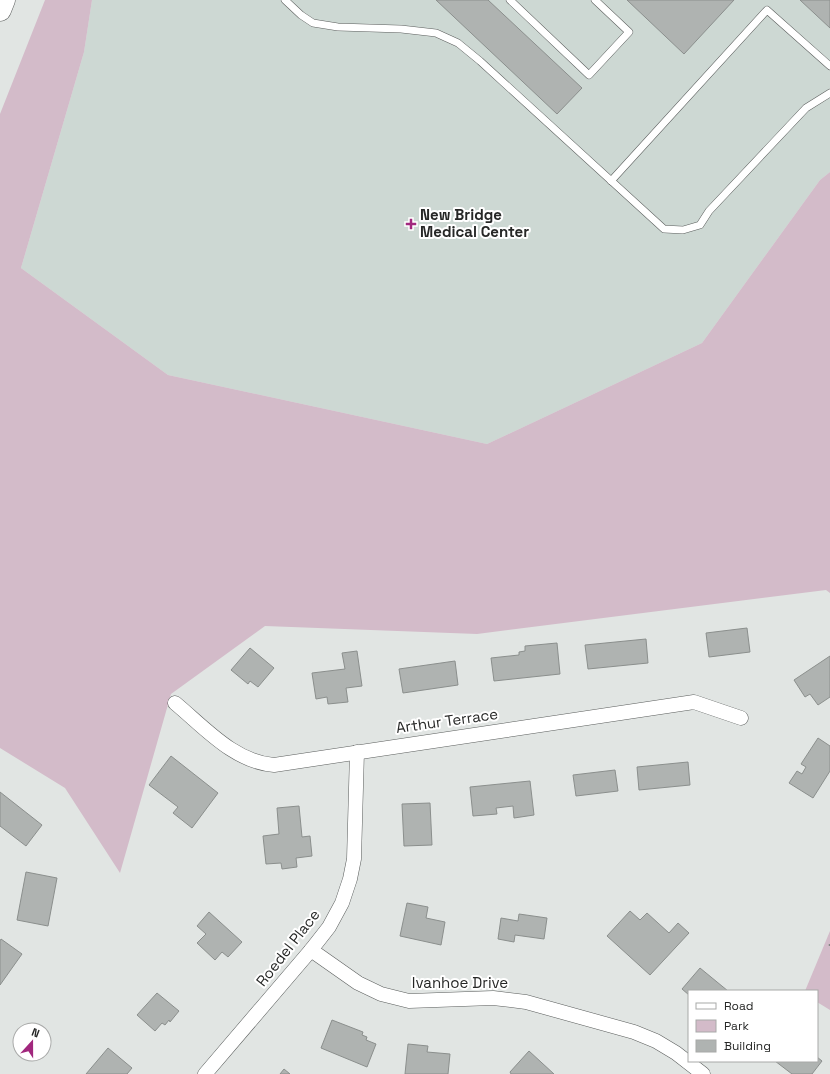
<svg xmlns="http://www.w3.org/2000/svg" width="830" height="1074" font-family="'Space Grotesk',sans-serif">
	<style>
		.built { fill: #cdd8d3 }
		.green { fill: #d3bbc9 }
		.building { fill: #afb3b1; stroke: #8b8f8d }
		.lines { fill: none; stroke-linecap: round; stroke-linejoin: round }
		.lane-casing { stroke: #5b5e5d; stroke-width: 8 }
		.street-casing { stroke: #5b5e5d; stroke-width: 15 }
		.highway-casing { stroke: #5b5e5d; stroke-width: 23 }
		.path { stroke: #838684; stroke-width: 2.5; stroke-dasharray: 4 2; stroke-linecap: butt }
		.lane { stroke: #fff; stroke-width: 7 }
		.street { stroke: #fff; stroke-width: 14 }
		.highway { stroke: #fff; stroke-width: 22 }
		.poi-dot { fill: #a1277d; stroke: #fff; stroke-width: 1.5 }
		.labels { text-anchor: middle; stroke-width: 4; stroke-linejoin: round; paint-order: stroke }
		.poi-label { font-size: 15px; font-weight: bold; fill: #262726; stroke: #fff; text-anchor: start }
		.street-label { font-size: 15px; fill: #262726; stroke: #fff }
	</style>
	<rect width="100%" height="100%" fill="#e1e5e3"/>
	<path class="built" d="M92 0H830V172L820 180 702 343 487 444 168 375 21 268 84 52Z"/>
	<g class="green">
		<path d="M45 0H92L84 52 21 268 168 375 487 444 702 343 820 180 830 172V593L826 590 477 634 265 626 171 694 120 873 65 788 0 748V114Z"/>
		<path d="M830 931V1010L817 1002V991H805Z"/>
	</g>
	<g class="building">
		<path d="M436 0H488L582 88 557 114Z"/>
		<path d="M627 0H734L684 54Z"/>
		<path d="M800 0H830V28Z"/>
		<path d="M747 628 750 652 709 657 706 633Z"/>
		<path d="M646 639 648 663 588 669 585 645Z"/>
		<path d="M557 643 560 674 494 681 491 658 519 655V652L525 651V646Z"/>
		<path d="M250 648 274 668 258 687 250 681 248 684 231 670Z"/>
		<path d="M357 651 362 686 346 688 348 702 328 704 327 697 316 699 312 673 345 669 342 653Z"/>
		<path d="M830 656V697L818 705 810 694 805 697 794 680Z"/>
		<path d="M455 661 458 685 403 693 399 669Z"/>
		<path d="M818 738 830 746V771L813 798 789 783 797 771 802 774 806 767 801 764Z"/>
		<path d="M171 756 218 793 192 828 173 813 178 807 149 785Z"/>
		<path d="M688 762 690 785 639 790 637 767Z"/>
		<path d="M615 770 618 791 576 796 573 775Z"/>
		<path d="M530 781 534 815 514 818 513 806 496 808 497 814 473 816 470 787Z"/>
		<path d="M0 792 42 825 26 846 0 826Z"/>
		<path d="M430 803 432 845 404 846 402 804Z"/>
		<path d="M299 806 302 837 310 836 312 856 296 858 297 867 282 869 281 863 266 864 263 836 279 834 277 808Z"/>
		<path d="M26 872 57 878 48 926 17 920Z"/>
		<path d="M407 903 428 907 426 918 445 922 441 945 400 936Z"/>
		<path d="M630 911 640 920 647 913 669 933 678 923 689 933 650 975 607 936Z"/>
		<path d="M209 912 242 942 228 957 222 952 215 960 197 943 206 934 197 926Z"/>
		<path d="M519 914 547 918 544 939 515 935 514 942 498 939 501 918 518 921Z"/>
		<path d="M1 939 22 954 0 985V941Z"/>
		<path d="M700 968 728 991H689V995L682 989Z"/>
		<path d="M157 993 179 1011 170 1022 169 1020 165 1025 162 1023 155 1031 137 1015Z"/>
		<path d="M332 1020 363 1032 362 1035 367 1037 366 1040 376 1044 367 1067 321 1048Z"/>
		<path d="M408 1044 428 1046 427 1052 450 1054 448 1074H405Z"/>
		<path d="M108 1048 132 1068 127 1074H86Z"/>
		<path d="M529 1051 554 1074H511L510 1072Z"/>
		<path d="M817 1057 822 1061 812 1074H792L775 1061H817Z"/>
		<path d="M284 1069 290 1074H280Z"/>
	</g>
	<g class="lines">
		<g class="lane-casing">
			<g id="lane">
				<path d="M285 0 301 15 313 23 338 27 401 29 436 33 458 43 480 61 664 229 683 230 700 225 709 211 806 108 830 93"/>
				<path d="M510 0 589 75 629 32 595 0"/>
				<path d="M611 181 767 10 830 66"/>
			</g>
		</g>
		<g class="street-casing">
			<g id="street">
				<path d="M175 703C204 727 234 762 274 765L694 702 741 718"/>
				<path d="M311 950 358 983 381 994 409 1001 493 998 526 1002 634 1032 656 1041 676 1053 703 1074"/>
				<path d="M205 1074 311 950 329 927 342 903 350 879 354 859 357 752"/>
			</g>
		</g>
		<g class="highway-casing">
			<path id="highway" d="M0 10 4 0"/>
		</g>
		<path class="path" d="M830 944V946"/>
		<use href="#lane" class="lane"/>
		<use href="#street" class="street"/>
		<use href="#highway" class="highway"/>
	</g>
	<path class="poi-dot" d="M409 218h4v4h4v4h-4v4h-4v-4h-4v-4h4z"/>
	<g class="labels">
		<g class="poi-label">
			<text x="420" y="220">New Bridge<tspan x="420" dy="17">Medical Center</tspan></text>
		</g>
		<g class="street-label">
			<text transform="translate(447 721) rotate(-8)" y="5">Arthur Terrace</text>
			<text transform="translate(288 948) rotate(-52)" y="5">Roedel Place</text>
			<text x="460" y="988">Ivanhoe Drive</text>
		</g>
	</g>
	<rect x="688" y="990" width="130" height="72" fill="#ffffff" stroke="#a8a9a8"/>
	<rect x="696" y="1003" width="20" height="6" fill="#ffffff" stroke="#a8a9a8"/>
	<text x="724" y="1010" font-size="12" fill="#262726">Road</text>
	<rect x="696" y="1020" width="20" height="12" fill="#d3bbc9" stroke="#a8a9a8"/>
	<text x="724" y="1030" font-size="12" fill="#262726">Park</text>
	<rect x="696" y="1040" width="20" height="12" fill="#afb3b1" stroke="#a8a9a8"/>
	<text x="724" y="1050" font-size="12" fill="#262726">Building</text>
	<g transform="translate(32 1042) rotate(21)"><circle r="19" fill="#ffffff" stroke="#a8a9a8"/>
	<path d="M0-3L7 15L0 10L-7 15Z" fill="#a1277d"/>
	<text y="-6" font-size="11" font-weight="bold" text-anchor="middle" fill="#262726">N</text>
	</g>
</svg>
